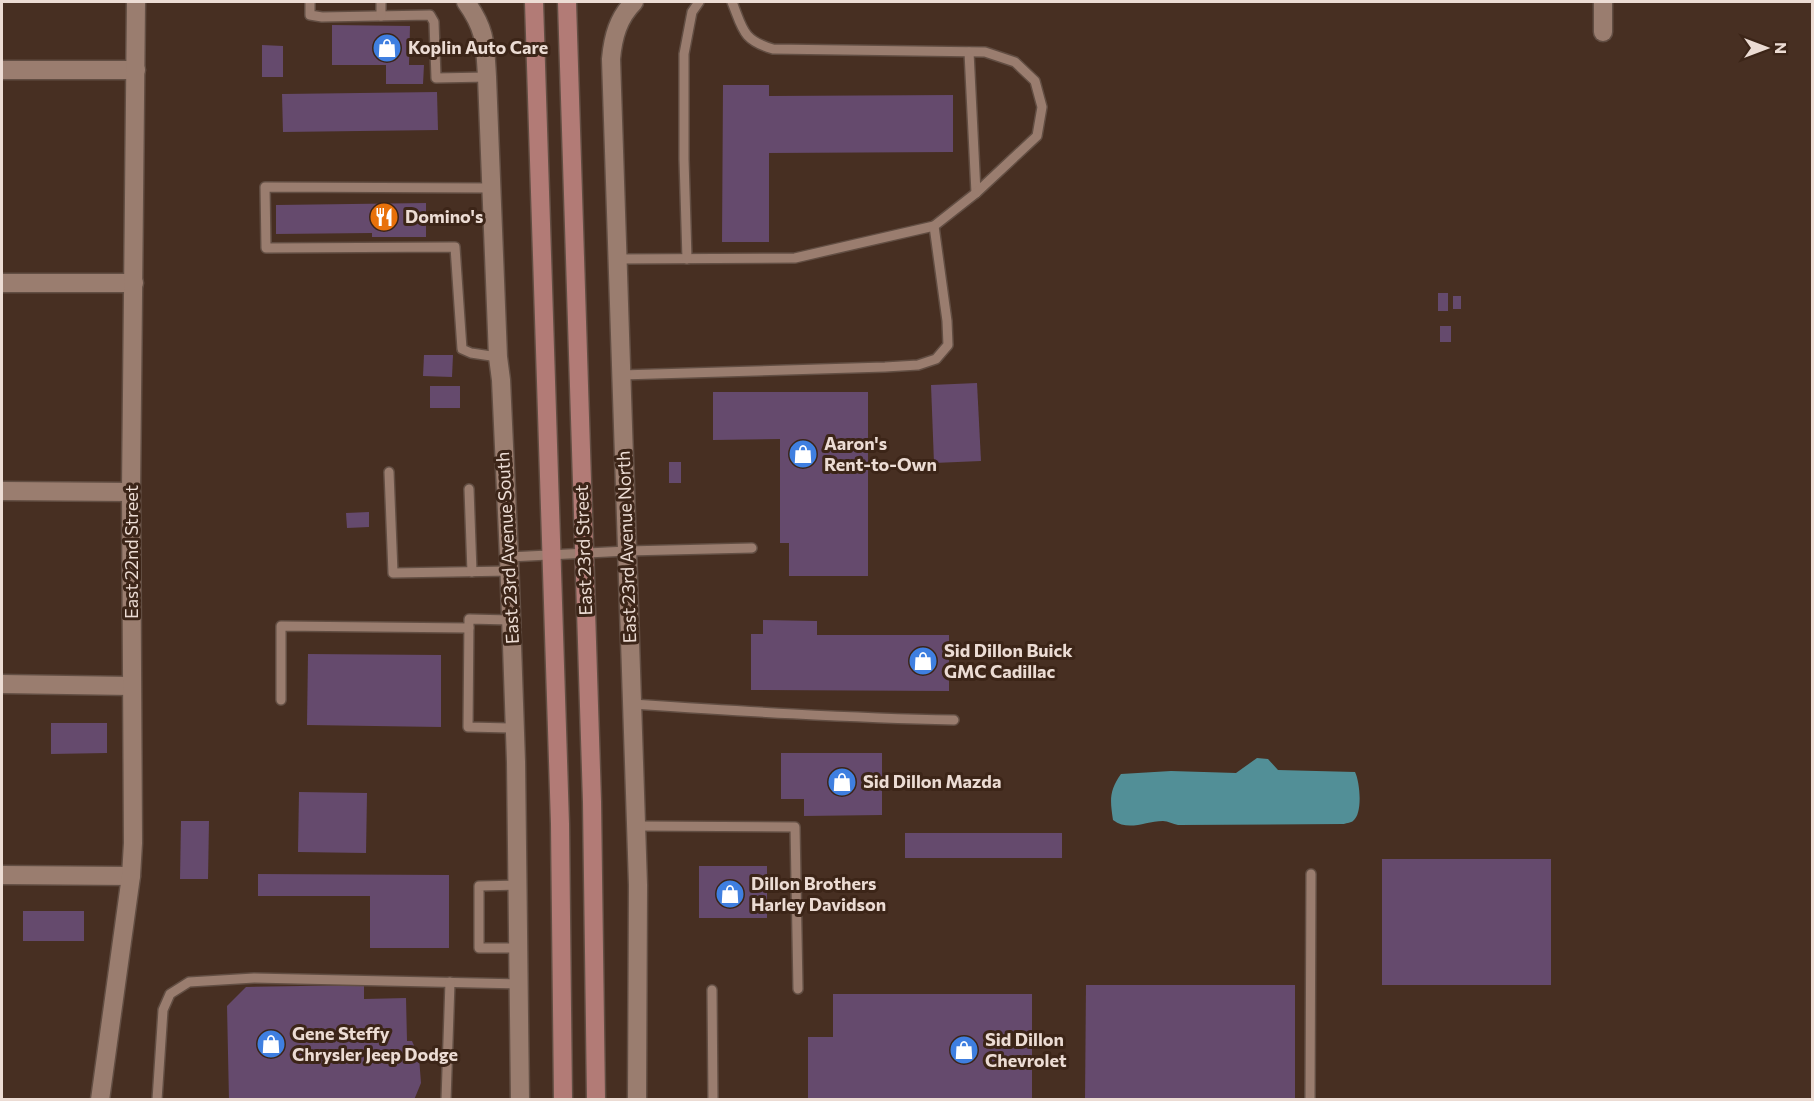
<svg xmlns="http://www.w3.org/2000/svg" width="1814" height="1101" font-family="Commissioner,sans-serif">
	<style>
		.water { fill: #528f97 }
		.building { fill: #654a6d }
		.lines { fill: none; stroke-linecap: round; stroke-linejoin: round }
		.service-casing { stroke: #624e43; stroke-width: 12 }
		.minor-casing { stroke: #624e43; stroke-width: 21 }
		.primary-casing { stroke: #624e43; stroke-width: 21 }
		.service { stroke: #9a7d6f; stroke-width: 9 }
		.minor { stroke: #9a7d6f; stroke-width: 18 }
		.primary { stroke: #b27b76; stroke-width: 18 }
		.labels { text-anchor: middle; stroke-width: 6; stroke-linejoin: round; paint-order: stroke }
		.poi-label { font-size: 18px; font-weight: bold; fill: #ecdcd4; stroke: #3c2518; text-anchor: start }
		.street-label { font-size: 18px; fill: #ecdcd4; stroke: #3c2518 }
	</style>
	<rect width="100%" height="100%" fill="#472f22"/>
	<path class="water" d="M1257 758 1268 759 1278 770 1355 772C1360 782 1363 814 1353 821 1352 822 1344 824 1343 824L1178 825C1173 824 1168 821 1163 821 1145 821 1129 832 1113 820 1110 800 1109 791 1121 774L1171 771 1236 773Z"/>
	<g class="building">
		<path d="M332 25 410 26 409 65H424L423 84H386V65H332Z"/>
		<path d="M262 45 283 46V77H262Z"/>
		<path d="M723 85H769V96L953 95V152L769 153V242H722Z"/>
		<path d="M437 92 438 130 283 132 282 94Z"/>
		<path d="M426 203V237H372V233L276 234V205Z"/>
		<rect x="1438" y="293" width="10" height="18"/>
		<rect x="1453" y="296" width="8" height="13"/>
		<rect x="1440" y="326" width="11" height="16"/>
		<path d="M424 355H453L452 377 423 376Z"/>
		<path d="M977 383 981 461 934 463 931 385Z"/>
		<rect x="430" y="386" width="30" height="22"/>
		<path d="M713 392H868V576H789V543H780V439L713 440Z"/>
		<rect x="669" y="462" width="12" height="21"/>
		<path d="M369 512V527L347 528 346 513Z"/>
		<path d="M763 620 817 621V635H949V691L751 690V634H763Z"/>
		<path d="M308 654 441 655V727L307 725Z"/>
		<path d="M51 723H107V753L51 754Z"/>
		<path d="M781 753H882V815L804 816V799H781Z"/>
		<path d="M299 792 367 793 366 853 298 852Z"/>
		<path d="M181 821H209L208 879H180Z"/>
		<rect x="905" y="833" width="157" height="25"/>
		<rect x="1382" y="859" width="169" height="126"/>
		<rect x="699" y="866" width="68" height="52"/>
		<path d="M258 874 449 875V948H370V896H258Z"/>
		<rect x="23" y="911" width="61" height="30"/>
		<path d="M364 985V999L406 998 407 1041H412L419 1057 421 1083 414 1100H229L227 1006 246 987Z"/>
		<path d="M1086 985H1295V1100H1085Z"/>
		<path d="M833 994H1032V1100H808V1037H833Z"/>
	</g>
	<g class="lines">
		<g class="service-casing">
			<g id="service">
				<path d="M310 2V15L322 17 430 15 434 22 436 78 487 77"/>
				<path d="M381 2V16"/>
				<path d="M969 52 976 193"/>
				<path d="M492 188 265 187 266 248 455 247 462 349 471 353 498 357"/>
				<path d="M617 259 795 258 934 226 976 193 1037 136 1042 107 1035 81 1015 62 985 52 773 49C742 40 743 29 732 2"/>
				<path d="M687 259 684 159V54L692 12 699 2"/>
				<path d="M621 375 885 367 918 365 936 359 948 345 947 321 934 226"/>
				<path d="M389 472 393 573 510 571"/>
				<path d="M469 489 472 572"/>
				<path d="M509 557 627 551 752 548"/>
				<path d="M512 620 469 619 468 727 515 728"/>
				<path d="M281 700V626L469 628"/>
				<path d="M632 704C739 711 847 718 954 720"/>
				<path d="M636 826 795 827 798 989"/>
				<path d="M518 885 479 886V948H519"/>
				<path d="M712 990 713 1100"/>
				<path d="M157 1100 163 1010 170 994 189 982 254 978 519 984"/>
				<path d="M446 1100 450 982"/>
				<path d="M1310 1100 1311 874"/>
			</g>
		</g>
		<g class="minor-casing">
			<g id="minor">
				<path d="M466 2C486 30 485 44 487 77L498 357 501 380 509 557 516 762 520 1100"/>
				<path d="M634 2C618 18 613 37 611 59L638 885 637 1100"/>
				<path d="M1603 2V32"/>
				<path d="M2 70H136"/>
				<path d="M2 283H134"/>
				<path d="M2 491 131 492"/>
				<path d="M2 684 131 686"/>
				<path d="M2 875 131 876"/>
				<path d="M100 1100 131 876 133 843 131 492 136 2"/>
			</g>
		</g>
		<g class="primary-casing">
			<g id="primary">
				<path d="M534 2 560 824 563 1100"/>
				<path d="M567 2 592 802 596 1100"/>
			</g>
		</g>
		<use href="#service" class="service"/>
		<use href="#minor" class="minor"/>
		<use href="#primary" class="primary"/>
	</g>
	<defs>
		<g id="shop-disc" transform="scale(1.5)"><circle r="9.5" fill="#3f7fe0" stroke="#3c2518"/><path d="M-5-2.5h2.3a2.7 3.5 0 0 1 5.4 0H5L5.5 6h-11ZM-1.5-2.5h3a1.5 2.3 0 0 0-3 0Z" fill="#fff"/></g>
		<g id="restaurant-disc" transform="scale(1.5)"><circle r="9.5" fill="#e8710a" stroke="#3c2518"/><path d="M-5-6h1v4h1v-4h1v4h1v-4h1v5L-1.5 .5V6h-2V.5L-5-1ZM5-6V6H3V1.5H1.5Q1.5-4 5-6Z" fill="#fff"/></g>
	</defs>
	<g fill-rule="evenodd">
		<use href="#shop-disc" x="387" y="48"/>
		<use href="#restaurant-disc" x="384" y="217"/>
		<use href="#shop-disc" x="803" y="454"/>
		<use href="#shop-disc" x="923" y="661"/>
		<use href="#shop-disc" x="842" y="782"/>
		<use href="#shop-disc" x="730" y="894"/>
		<use href="#shop-disc" x="271" y="1044"/>
		<use href="#shop-disc" x="964" y="1050"/>
	</g>
	<g class="labels">
		<g class="poi-label">
			<text x="408" y="54">Koplin Auto Care</text>
			<text x="405" y="223">Domino's</text>
			<text x="824" y="450">Aaron's<tspan x="824" dy="21">Rent-to-Own</tspan></text>
			<text x="944" y="657">Sid Dillon Buick<tspan x="944" dy="21">GMC Cadillac</tspan></text>
			<text x="863" y="788">Sid Dillon Mazda</text>
			<text x="751" y="890">Dillon Brothers<tspan x="751" dy="21">Harley Davidson</tspan></text>
			<text x="292" y="1040">Gene Steffy<tspan x="292" dy="21">Chrysler Jeep Dodge</tspan></text>
			<text x="985" y="1046">Sid Dillon<tspan x="985" dy="21">Chevrolet</tspan></text>
		</g>
		<g class="street-label">
			<text transform="translate(627 547) rotate(-92)" y="6">East 23rd Avenue North</text>
			<text transform="translate(508 548) rotate(-93)" y="6">East 23rd Avenue South</text>
			<text transform="translate(584 550) rotate(-92)" y="6">East 23rd Street</text>
			<text transform="translate(132 552) rotate(-90)" y="6">East 22nd Street</text>
		</g>
	</g>
	<rect width="1814" height="1101" fill="none" stroke="#ecdcd4" stroke-width="6"/>
	<g transform="translate(1766 48) rotate(90)" stroke="#3c2518" stroke-width="4.5" paint-order="stroke">
	<path d="M0-4.5L10 22L0 15L-10 22Z" fill="#ecdcd4"/>
	<text y="-9" font-size="16" font-weight="bold" text-anchor="middle" fill="#ecdcd4">N</text>
	</g>
</svg>
